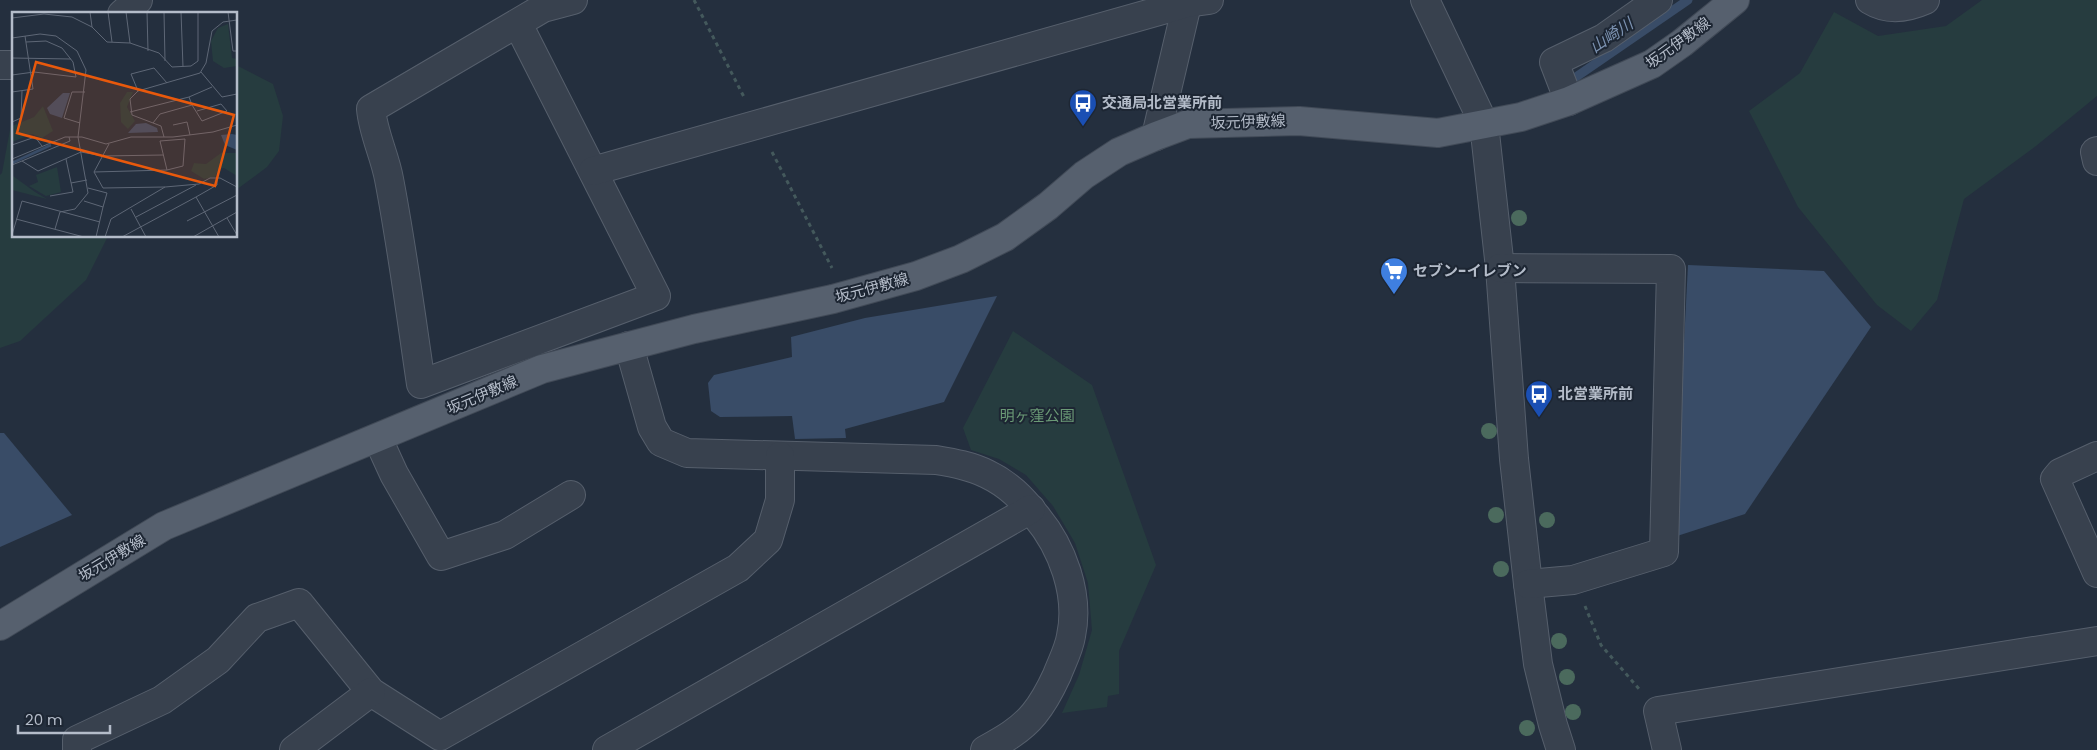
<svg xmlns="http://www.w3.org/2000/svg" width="2097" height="750" font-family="Poppins,'Noto Sans JP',sans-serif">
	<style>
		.green { fill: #263c3f }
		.water { fill: #394c67 }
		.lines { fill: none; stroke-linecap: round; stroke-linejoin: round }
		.stream { stroke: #394c67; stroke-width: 9 }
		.minor-casing { stroke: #565f6c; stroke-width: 30 }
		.major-casing { stroke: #414a57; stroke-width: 30 }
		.path { stroke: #44595c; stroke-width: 3; stroke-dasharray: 4 4; stroke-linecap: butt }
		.minor { stroke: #38414e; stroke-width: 28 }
		.major { stroke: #56606e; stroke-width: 28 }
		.tree { fill: #4b6a5d }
		.labels { text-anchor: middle; stroke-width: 4; stroke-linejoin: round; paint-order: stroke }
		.street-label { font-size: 15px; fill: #b4bcc9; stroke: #1d2633 }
		.poi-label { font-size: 15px; font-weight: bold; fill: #b4bcc9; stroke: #1d2633; text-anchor: start }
		.park-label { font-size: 15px; fill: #6b9a76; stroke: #1d2633 }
		.water-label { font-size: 16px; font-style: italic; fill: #7c92b1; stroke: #1d2633 }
		.inset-river { fill: none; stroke: #394c67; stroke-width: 2.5 }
		.inset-road { fill: none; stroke: #5e6776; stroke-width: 1 }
		.view { fill: #e8590c; fill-opacity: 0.15; stroke: #e8590c; stroke-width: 2.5 }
		.inset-edge { fill: none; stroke: #b4bcc9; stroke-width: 2.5 }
	</style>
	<rect width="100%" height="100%" fill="#242f3e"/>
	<g class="green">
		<path d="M1982 0H2097V96L2036 146 1964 199 1937 300 1911 331 1877 305 1798 207 1749 111 1800 73 1834 12 1878 36 1946 26Z"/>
		<path d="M236 65 273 84 283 116 279 151 267 167 236 190Z"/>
		<path d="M14 108V236H108L86 280 20 341 0 348V175L2 173Z"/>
		<path d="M1013 331 1092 385 1156 565 1119 651V694L1108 696 1107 707 1062 713 1079 675 1092 630 1088 583 1075 543 1053 506 1026 475 999 459 971 450 963 428Z"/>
	</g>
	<g class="water">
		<path d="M1688 265 1824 271 1871 327 1745 514 1674 537Z"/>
		<path d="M997 296 944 402 845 429 846 438 795 439 792 416 720 417 711 411 708 383 714 375 792 357 791 337 865 318Z"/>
		<path d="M0 433H4L72 515 0 547Z"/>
	</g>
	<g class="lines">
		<path class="stream" d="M1576 77 1688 0"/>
		<g class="minor-casing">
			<g id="minor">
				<path d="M1425 0 1484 124 1500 268 1514 459 1528 584 1538 664 1553 725 1561 750"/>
				<path d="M1870 0C1888 11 1907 8 1925 0"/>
				<path d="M122 14 138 0"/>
				<path d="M518 24 656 296 421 384C411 316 402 247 389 179 385 156 373 133 371 109L543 8 573 0"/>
				<path d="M0 65H14"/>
				<path d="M1569 101 1554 62 1604 38 1658 0"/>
				<path d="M1156 136 1188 0"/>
				<path d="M2097 151 2095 152 2097 161"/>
				<path d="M593 171 1187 3 1209 0"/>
				<path d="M1500 268 1671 269 1664 552 1573 580 1528 584"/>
				<path d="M629 346 652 427 661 442 687 453 936 460C954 463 971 466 987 474 1008 484 1022 498 1036 516 1062 547 1080 594 1071 636 1069 649 1062 662 1057 675 1051 688 1043 703 1034 714 1021 730 1003 740 985 750"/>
				<path d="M378 439 394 474 441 556 505 535 571 495"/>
				<path d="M2097 456 2060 473 2055 479 2097 573"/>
				<path d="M77 750V740L162 700 218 660 257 618 299 603 371 692 440 736 738 568 768 540 780 500V456"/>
				<path d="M294 750 371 692"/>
				<path d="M607 750 1031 509"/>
				<path d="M1667 750 1658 711 2097 641"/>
			</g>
		</g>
		<g class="major-casing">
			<path id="major" d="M0 626 164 526 542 369 694 329 833 299 916 276 961 259 1005 237 1048 206 1084 175 1119 152 1156 136 1188 124 1299 121 1438 133 1521 117 1569 101 1652 64 1682 43 1735 0"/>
		</g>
		<g class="path">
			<path d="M694 0 744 97"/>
			<path d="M772 152 832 268"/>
			<path d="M1585 606 1601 645 1640 690"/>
		</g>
		<use href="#minor" class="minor"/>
		<use href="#major" class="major"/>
	</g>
	<g class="tree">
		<circle cx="1519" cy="218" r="8"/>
		<circle cx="1489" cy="431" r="8"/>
		<circle cx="1496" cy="515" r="8"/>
		<circle cx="1547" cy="520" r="8"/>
		<circle cx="1501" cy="569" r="8"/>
		<circle cx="1559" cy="641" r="8"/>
		<circle cx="1567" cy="677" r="8"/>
		<circle cx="1573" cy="712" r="8"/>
		<circle cx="1527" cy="728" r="8"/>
	</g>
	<defs>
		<g id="bus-pin" transform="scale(1.4375)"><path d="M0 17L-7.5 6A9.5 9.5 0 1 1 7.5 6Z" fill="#1a4fb4" stroke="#1d2633"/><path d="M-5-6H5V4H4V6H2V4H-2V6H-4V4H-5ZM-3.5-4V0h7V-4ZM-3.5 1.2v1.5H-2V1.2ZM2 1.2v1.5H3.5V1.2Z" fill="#fff"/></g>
		<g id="supermarket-pin" transform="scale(1.4375)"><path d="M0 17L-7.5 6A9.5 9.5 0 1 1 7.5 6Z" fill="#3f7fe0" stroke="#1d2633"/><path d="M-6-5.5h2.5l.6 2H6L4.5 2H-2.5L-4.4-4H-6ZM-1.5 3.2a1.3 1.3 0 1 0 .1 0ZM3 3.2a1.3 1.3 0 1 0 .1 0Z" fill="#fff"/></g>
	</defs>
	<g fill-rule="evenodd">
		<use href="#bus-pin" x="1083" y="103"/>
		<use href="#supermarket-pin" x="1394" y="271"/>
		<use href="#bus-pin" x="1539" y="394"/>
	</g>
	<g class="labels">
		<g class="street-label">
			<text transform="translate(1678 43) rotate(-36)" y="5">坂元伊敷線</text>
			<text transform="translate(1248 122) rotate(-2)" y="5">坂元伊敷線</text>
			<text transform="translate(872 288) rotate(-15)" y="5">坂元伊敷線</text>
			<text transform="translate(482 395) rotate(-23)" y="5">坂元伊敷線</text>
			<text transform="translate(112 558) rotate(-31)" y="5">坂元伊敷線</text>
		</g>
		<g class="poi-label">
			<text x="1102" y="108">交通局北営業所前</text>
			<text x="1413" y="276">セブン-イレブン</text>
			<text x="1558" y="399">北営業所前</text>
		</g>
		<g class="park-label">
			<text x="1037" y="421">明ヶ窪公園</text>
		</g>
		<g class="water-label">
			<text transform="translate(1611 35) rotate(-34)" y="6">山崎川</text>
		</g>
	</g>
	<g transform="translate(12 12)">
		<rect width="225" height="225" fill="#242f3e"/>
		<path d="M216 12 220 46 225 47V54L212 56 201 49 199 29 206 16ZM115 80H121L115 95 123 109 116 117 109 110 108 91ZM31 94 41 119 30 126 20 122 0 130V114L22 105ZM209 141H225V164L212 156 207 157 203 165 192 167 179 159 182 151 194 152ZM45 155 49 180 34 184 17 174 26 170 24 163ZM1 164 23 180 35 187 0 178Z" fill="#263c3f"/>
		<path d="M51 81H58L50 106 38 102 35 96ZM134 111 145 116 146 120 116 121 124 112ZM220 122 225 123V138L213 133 209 123Z" fill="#394c67"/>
		<path class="inset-river" d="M0 151 39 133"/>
		<path class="inset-road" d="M78 0 80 15M96 0 100 30M114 0 118 31M135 0 136 39M152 0 153 49M169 0 171 55M216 0 221 39H225M0 6 32 2 60 5 80 15 95 30 118 31 147 41 160 55 179 54 186 49V0M0 26 28 22 44 24 65 39 74 58 66 125 76 181 63 197 48 200M0 46 59 47M189 60 210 85 225 82M0 63 22 60 64 65 61 50 50 36 34 29 14 30M126 79 119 62 142 56 155 71M0 80 21 77 13 24M180 93 177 85 200 75M118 100 177 85M0 110 9 106 10 79M68 111 52 106 60 80H73M141 111 148 102 180 93 190 109 215 99 209 92 185 99M161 113 175 110 178 123M152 125 149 114 120 103 118 87 126 79 188 61 194 51 200 19 211 10 225 8M97 132 82 160 91 176 153 175 187 172 198 166H208L225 175M0 133 23 125 30 134M0 147 53 125H70L94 132 119 125H161L201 120 225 113M10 149 58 129 57 125M0 153 10 149 26 159 69 140 91 144 151 143M82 160 155 158 148 129 173 127 171 154 155 158M59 171 75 168M76 176 95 181 91 195M38 184 61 180 54 147M184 185 205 173V168M72 189 91 195 84 225M119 197 134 225M124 205 184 173M215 206 225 223M4 207 72 225M175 209 225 183M43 217 48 200M0 223 10 189 88 210M93 225 99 207 153 175M110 225 184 185 207 225M181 225 225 200"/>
		<path class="view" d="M24 50 222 103 203 174 5 121Z"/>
		<rect width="225" height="225" class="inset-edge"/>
	</g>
	<path d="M18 725v8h92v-8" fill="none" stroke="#b4bcc9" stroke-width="2.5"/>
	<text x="25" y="725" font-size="15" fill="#b4bcc9" stroke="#1d2633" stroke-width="4" paint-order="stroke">20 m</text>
</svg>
